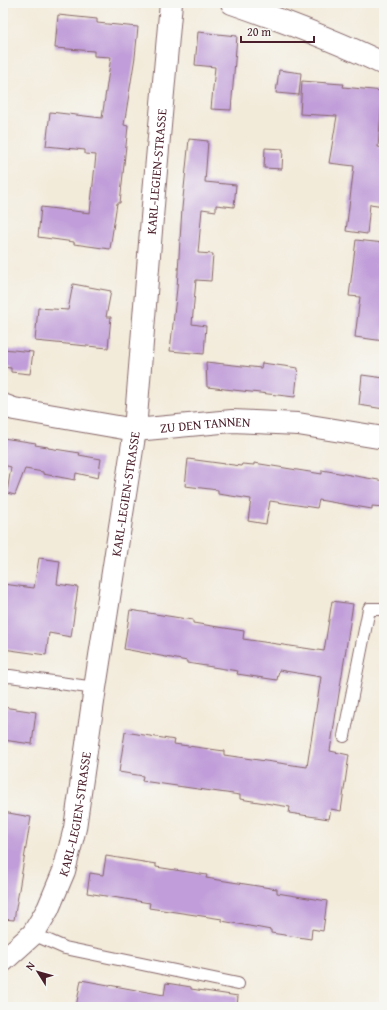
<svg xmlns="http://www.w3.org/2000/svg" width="387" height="1010" font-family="'Gentium Book Plus',serif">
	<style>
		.building { fill: #c19ed9 }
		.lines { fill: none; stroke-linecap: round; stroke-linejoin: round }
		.service-casing { stroke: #856668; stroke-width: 14 }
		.minor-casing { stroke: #856668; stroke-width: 24 }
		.service { stroke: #fff; stroke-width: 12 }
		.minor { stroke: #fff; stroke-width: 22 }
		.labels { text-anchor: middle; stroke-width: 3; stroke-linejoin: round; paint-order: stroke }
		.street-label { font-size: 13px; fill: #4a1f2b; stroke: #f6f6f2 }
	</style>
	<rect width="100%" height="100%" fill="#f6f6f2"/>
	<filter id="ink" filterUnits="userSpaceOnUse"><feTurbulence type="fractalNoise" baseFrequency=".025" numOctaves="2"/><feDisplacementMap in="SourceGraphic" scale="8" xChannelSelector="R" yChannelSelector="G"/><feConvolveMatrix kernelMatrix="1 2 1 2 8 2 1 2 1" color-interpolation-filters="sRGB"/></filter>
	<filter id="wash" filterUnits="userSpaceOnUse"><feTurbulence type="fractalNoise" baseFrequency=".012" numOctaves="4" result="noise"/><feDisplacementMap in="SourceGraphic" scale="16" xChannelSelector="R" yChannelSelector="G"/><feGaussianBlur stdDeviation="0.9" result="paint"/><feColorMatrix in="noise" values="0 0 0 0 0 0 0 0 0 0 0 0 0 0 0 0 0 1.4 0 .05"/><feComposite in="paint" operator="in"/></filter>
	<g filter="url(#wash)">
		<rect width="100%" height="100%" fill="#f3ebda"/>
		<g id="blocks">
			<g class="building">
				<path d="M58 15 97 19V23L138 27 135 57 124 125 128 126 120 203H117L110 249 74 244V242L38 237 41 207 90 213 96 155 85 154V150L46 146 50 112 102 118 111 57 94 56V51L55 48Z"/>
				<path d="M198 32 237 36 231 110 211 109 215 67 195 65Z"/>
				<path d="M279 70 301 73 299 95 276 93Z"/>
				<path d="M302 81 342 84H344L343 87 383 91 378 147 384 148V206L370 204 367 234 346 231 354 166 329 163 337 116 300 114Z"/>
				<path d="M189 139 208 141 205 182 236 185 234 207 216 205V211L202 209 198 253 213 254 211 281 196 280 192 324 206 326 204 354 170 351 177 288 182 208Z"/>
				<path d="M265 148 283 149 282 169 264 168Z"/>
				<path d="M356 240 384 243V341L355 337 360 297 349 296Z"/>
				<path d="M73 284 111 291 106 317H111L108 348 35 341 38 308 68 310Z"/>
				<path d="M3 349 33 352 30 374 11 372V368L3 367Z"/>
				<path d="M206 362 261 368 262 363 298 368 295 397 207 387Z"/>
				<path d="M362 375 384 378V409L359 405Z"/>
				<path d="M3 438 36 443 35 445 48 447V448L80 453 79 455 101 459 98 478 76 473 75 480 43 474V472L25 469 15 495 7 493 11 467 3 465Z"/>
				<path d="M188 459 241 466 242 464 254 465V463L322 474V470L384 481V507L372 506V509L319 500 317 508 270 501 266 524 248 521 251 499 218 494V490L185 486Z"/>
				<path d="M39 558 60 561 57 584 78 587 71 637 49 633 46 655 3 649V584L34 588Z"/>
				<path d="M332 601 353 604 330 751 349 755 341 811 331 809 329 819 289 813 290 807 240 799V795L142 781 143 776 119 772 125 732 175 740 174 744 224 751V755L307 767 321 677 279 670 277 680 237 674 238 671 187 663V661L124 649 130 610 193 620V623L244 631 243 639 324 651Z"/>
				<path d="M3 707 36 712 32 744 3 740Z"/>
				<path d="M3 812 31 817 14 920 3 919Z"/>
				<path d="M106 856 156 864V867L207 875 206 878 277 889V893L327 901 323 931 312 929 311 939 271 933V930L222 921V919L149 908 150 903 87 893 90 873 103 875Z"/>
				<path d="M81 980 164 995 166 983 191 987V989L238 996 237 1007H76Z"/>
			</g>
		</g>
	</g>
	<g filter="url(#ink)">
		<use href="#blocks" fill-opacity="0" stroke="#856668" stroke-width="1"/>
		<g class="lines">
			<g class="service-casing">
				<g id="service">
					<path d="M3 677 10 676 95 688"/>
					<path d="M344 736 369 609H384"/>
					<path d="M33 934 65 948 238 984"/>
				</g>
			</g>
			<g class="minor-casing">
				<g id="minor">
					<path d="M232 3C284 21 335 40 384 64"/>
					<path id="s1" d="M3 405 14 409 135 430 232 421 298 424 384 438"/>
					<path id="s2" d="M3 961 33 934 48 909 64 871 75 828 95 688 135 430 154 193 171 3"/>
				</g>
			</g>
			<use href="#service" class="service"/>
			<use href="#minor" class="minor"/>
		</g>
	</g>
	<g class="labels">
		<g class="street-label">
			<text dy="5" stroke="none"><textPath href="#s2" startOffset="817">KARL-LEGIEN-STRASSE</textPath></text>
			<text dy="5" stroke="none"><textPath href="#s1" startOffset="205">ZU DEN TANNEN</textPath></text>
			<text dy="5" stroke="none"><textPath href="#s2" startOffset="493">KARL-LEGIEN-STRASSE</textPath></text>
			<text dy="5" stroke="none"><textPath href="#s2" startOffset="169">KARL-LEGIEN-STRASSE</textPath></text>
		</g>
	</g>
	<rect width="387" height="1010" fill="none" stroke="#f6f6f2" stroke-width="16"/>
	<g transform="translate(38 972) rotate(307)" stroke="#f6f6f2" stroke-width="3" paint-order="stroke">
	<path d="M0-3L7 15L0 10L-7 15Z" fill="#4a1f2b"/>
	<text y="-6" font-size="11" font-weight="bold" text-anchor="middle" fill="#4a1f2b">N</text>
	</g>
	<path d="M241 36v6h73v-6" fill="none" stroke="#4a1f2b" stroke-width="2"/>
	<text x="247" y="36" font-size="12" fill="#4a1f2b" stroke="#f6f6f2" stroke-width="3" paint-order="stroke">20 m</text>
</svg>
